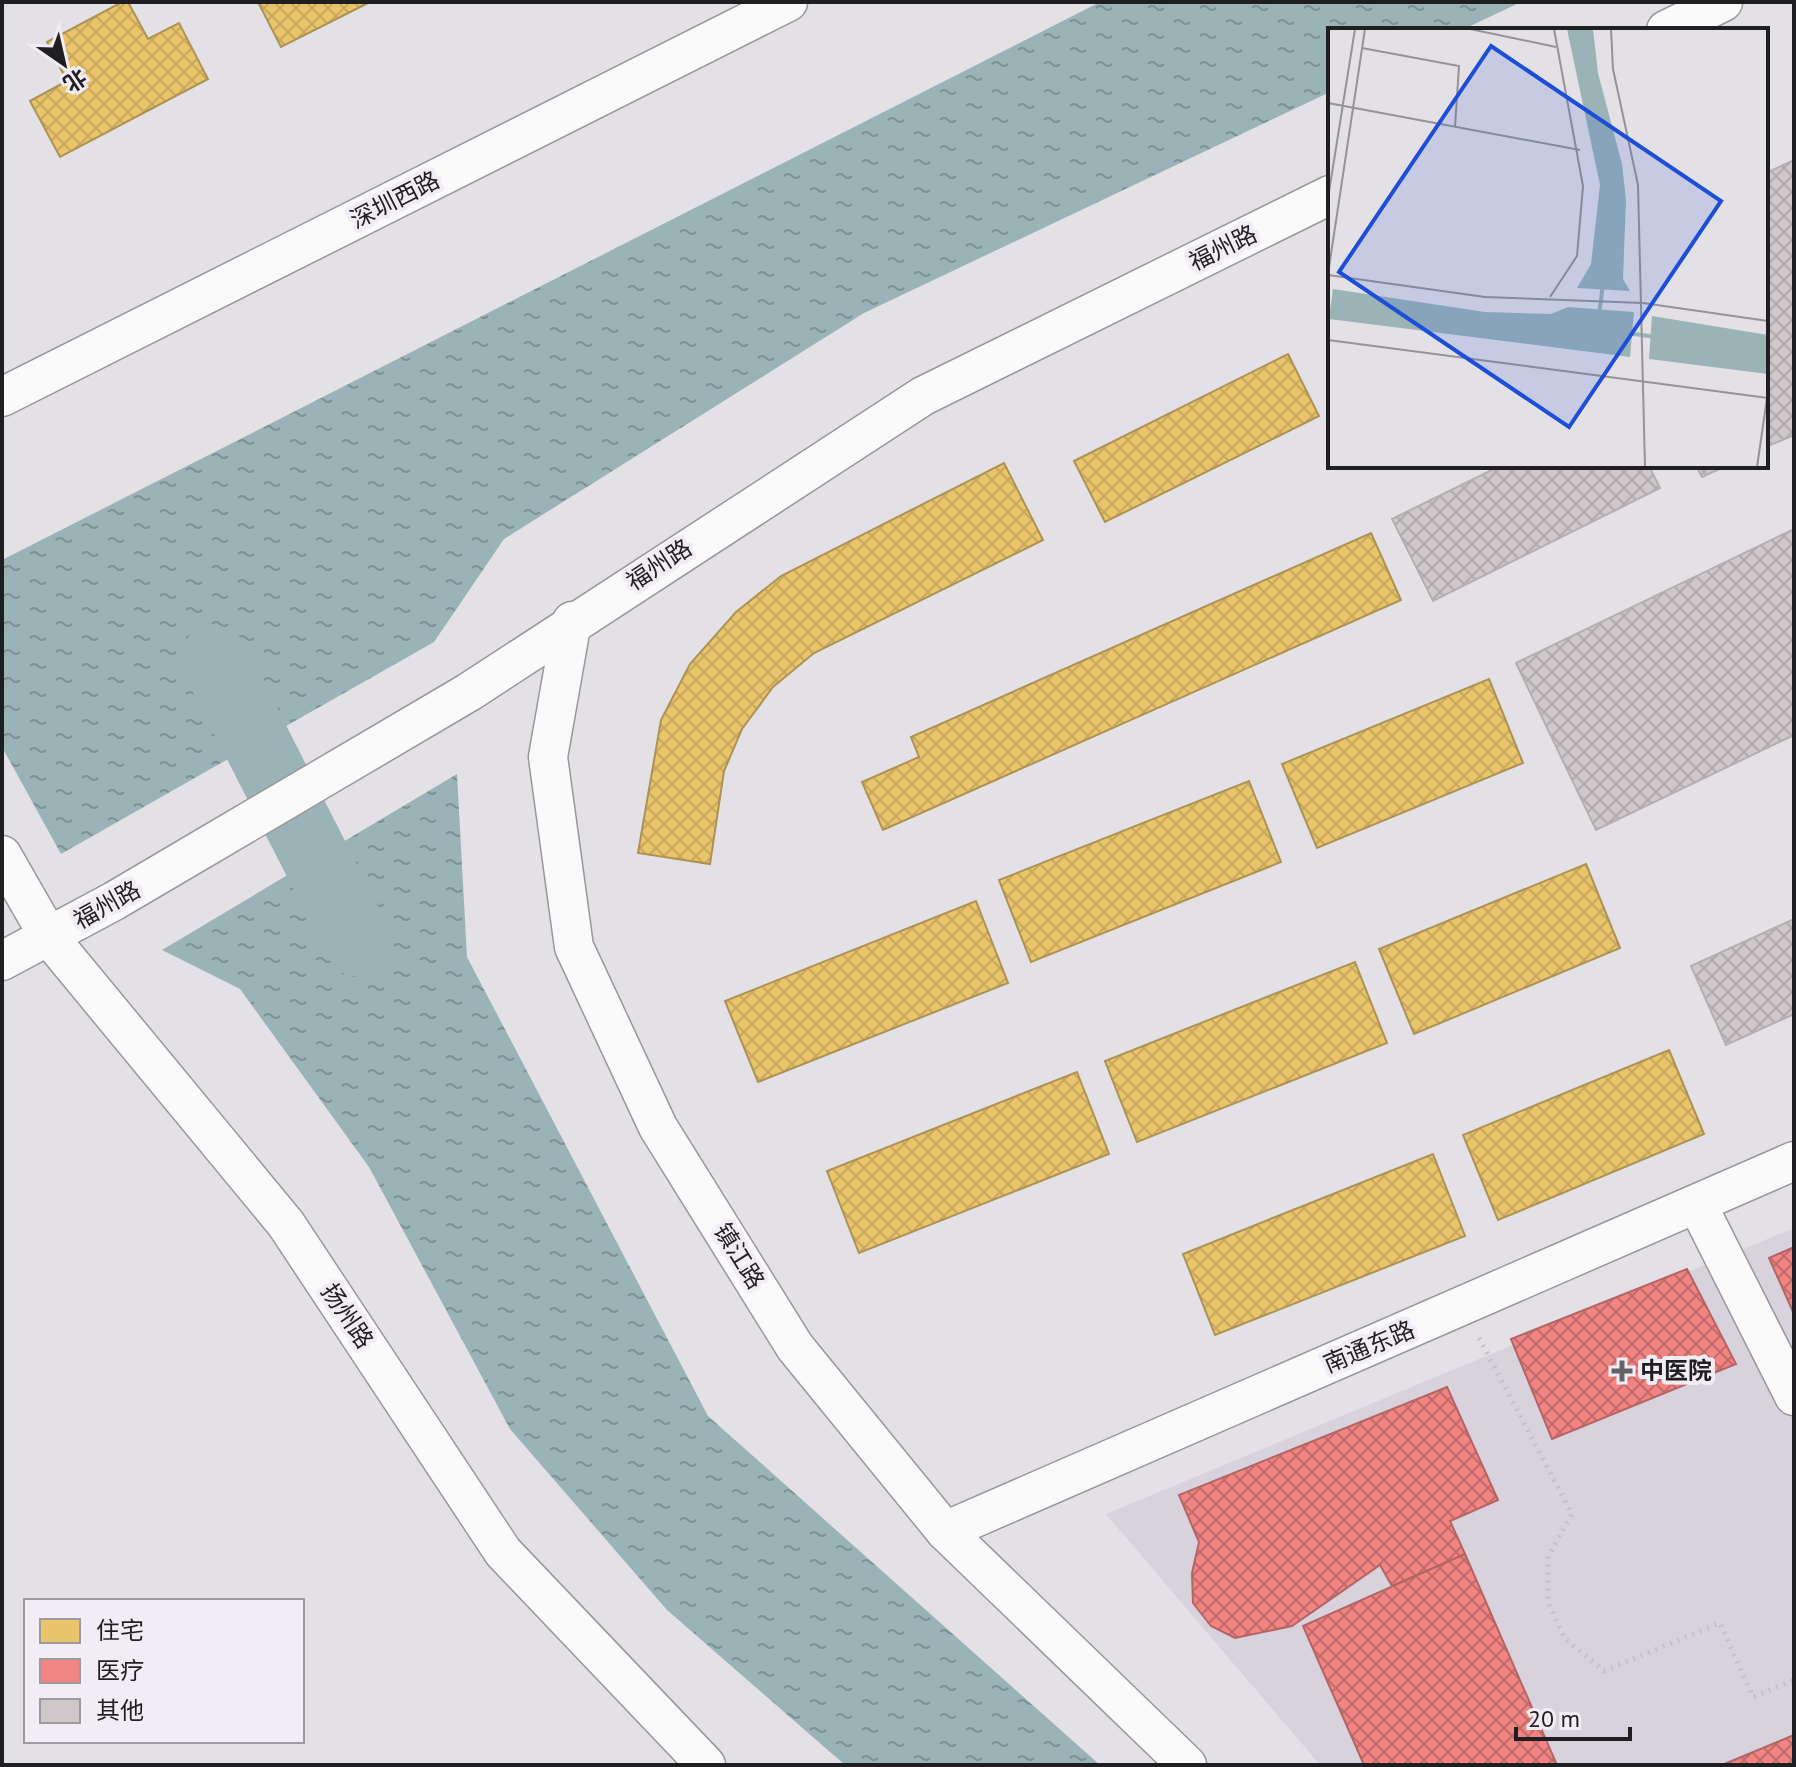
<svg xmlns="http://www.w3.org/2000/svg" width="1796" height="1767" font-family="'PT Sans','Noto Sans SC',sans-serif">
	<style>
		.built { fill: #d7d2db }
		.water { fill: url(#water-ripples) }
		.homes { fill: url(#homes-cross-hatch); stroke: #ac9254; stroke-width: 2 }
		.health { fill: url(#health-cross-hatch); stroke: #b36565; stroke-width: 2 }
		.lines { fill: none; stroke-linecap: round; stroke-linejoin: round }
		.river { stroke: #9ab3b7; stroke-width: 68 }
		.building { fill: url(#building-cross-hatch); stroke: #b2afb1; stroke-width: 2 }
		.minor-casing { stroke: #99979b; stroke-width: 41 }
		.path { stroke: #c3c2c4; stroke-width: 5; stroke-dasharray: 2 6; stroke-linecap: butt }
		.minor { stroke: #fbfafb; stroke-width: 38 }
		.poi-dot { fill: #646265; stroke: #f2edf5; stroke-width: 3 }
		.labels { text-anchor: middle; stroke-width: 8; stroke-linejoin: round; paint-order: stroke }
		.street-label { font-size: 24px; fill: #1f1e20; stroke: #f2edf5 }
		.poi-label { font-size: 24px; font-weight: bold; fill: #1f1e20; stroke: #f2edf5; text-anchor: start }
		.inset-river { fill: none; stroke: #9ab3b7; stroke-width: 4 }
		.inset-road { fill: none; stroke: #959397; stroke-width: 2 }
		.view { fill: #1d4ed8; fill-opacity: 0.15; stroke: #1d4ed8; stroke-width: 4 }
		.inset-edge { fill: none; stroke: #1f1e20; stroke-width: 4 }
	</style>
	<defs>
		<pattern id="water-ripples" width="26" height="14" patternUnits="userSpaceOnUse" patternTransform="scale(2)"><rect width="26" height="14" fill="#9ab3b7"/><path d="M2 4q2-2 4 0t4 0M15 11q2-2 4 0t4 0" fill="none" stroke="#7d9194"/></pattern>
		<pattern id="homes-cross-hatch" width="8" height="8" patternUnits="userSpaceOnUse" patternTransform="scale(2)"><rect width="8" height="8" fill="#e9c46a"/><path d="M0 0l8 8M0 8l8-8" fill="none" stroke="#c7a85c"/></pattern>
		<pattern id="health-cross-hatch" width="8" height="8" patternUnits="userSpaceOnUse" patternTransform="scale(2)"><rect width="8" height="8" fill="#f28482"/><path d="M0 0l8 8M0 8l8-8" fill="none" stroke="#c36b6a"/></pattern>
		<pattern id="building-cross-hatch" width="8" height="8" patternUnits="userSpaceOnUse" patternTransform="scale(2)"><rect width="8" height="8" fill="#cfc8ca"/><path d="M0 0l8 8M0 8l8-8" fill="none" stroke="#b1abad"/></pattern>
	</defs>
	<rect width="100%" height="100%" fill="#e4e1e6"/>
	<path class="built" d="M1794 1228V1765H1320L1106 1514Z"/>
	<g class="water">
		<path d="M1100 2H1521L1462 30H1330V92L864 313 504 539 434 642 61 854 2 747V560Z"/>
		<path d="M457 774 467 957 708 1416 1100 1765H845L667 1610 510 1429 369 1167 240 989 162 950Z"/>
	</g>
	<g class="homes">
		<path d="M122 2H128L148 39 179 23 208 79 60 157 30 101 67 81 47 42Z"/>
		<path d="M258 2H370L281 47Z"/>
		<path d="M1288 354 1319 416 1105 522 1074 461Z"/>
		<path d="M1004 463 1043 540 814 653 773 687 742 729 724 771 710 864 638 853 661 720 690 664 736 612 781 576Z"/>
		<path d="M1371 533 1401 600 883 830 862 782 919 757 911 737Z"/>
		<path d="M1489 679 1523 763 1317 848 1282 764Z"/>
		<path d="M1249 781 1281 862 1031 962 999 880Z"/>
		<path d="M1586 864 1620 948 1414 1034 1379 949Z"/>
		<path d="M976 901 1008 983 758 1082 725 1001Z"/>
		<path d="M1355 962 1387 1043 1137 1142 1105 1061Z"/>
		<path d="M1669 1050 1704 1134 1498 1220 1463 1135Z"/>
		<path d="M1077 1072 1109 1154 859 1253 827 1171Z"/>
		<path d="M1433 1154 1465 1236 1215 1335 1183 1254Z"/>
	</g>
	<g class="health">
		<path d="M1794 1247V1314L1769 1258Z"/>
		<path d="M1687 1269 1736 1364 1552 1439 1511 1339Z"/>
		<path d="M1447 1387 1498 1500 1450 1521 1465 1554 1392 1586 1380 1565 1292 1626 1235 1638 1211 1626 1193 1603 1192 1573 1199 1542 1179 1495Z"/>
		<path d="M1465 1554 1557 1765H1364L1303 1626Z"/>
		<path d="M1794 1735V1765H1722Z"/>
	</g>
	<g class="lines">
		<path class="river" d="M214 659 359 943"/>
	</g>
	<g class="building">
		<path d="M1794 160V435L1766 447V173Z"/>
		<path d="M1500 466H1649L1660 488 1433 601 1392 519Z"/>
		<path d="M1696 466H1726L1702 477Z"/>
		<path d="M1794 529V735L1596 830 1516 663Z"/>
		<path d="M1794 919V1014L1726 1045 1691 966Z"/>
	</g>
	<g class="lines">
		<g class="minor-casing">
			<g id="minor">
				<path d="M1666 30 1723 2"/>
				<path d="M2 397 788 2"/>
				<path d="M572 621 548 757 574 947 658 1127 795 1347 945 1531 1187 1765"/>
				<path d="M2 855 49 937 286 1224 503 1552 706 1765"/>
				<path d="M2 961 114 901 469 692 923 396 1330 195"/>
				<path d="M1697 1204 1794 1396"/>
				<path d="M945 1531 1794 1161"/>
			</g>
		</g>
		<path class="path" d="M1479 1338 1572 1514 1548 1557V1602L1565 1639 1604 1671 1720 1623 1753 1697 1794 1680"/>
		<use href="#minor" class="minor"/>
	</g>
	<path class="poi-dot" d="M1618 1359h8v8h8v8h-8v8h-8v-8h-8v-8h8z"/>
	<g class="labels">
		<g class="street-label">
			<text transform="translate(395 200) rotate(-27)" y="8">深圳西路</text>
			<text transform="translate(1223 248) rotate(-26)" y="8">福州路</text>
			<text transform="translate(659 565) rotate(-33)" y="8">福州路</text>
			<text transform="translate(107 905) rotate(-29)" y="8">福州路</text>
			<text transform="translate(739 1256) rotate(58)" y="8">镇江路</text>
			<text transform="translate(347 1316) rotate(56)" y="8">扬州路</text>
			<text transform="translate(1369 1347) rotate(-23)" y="8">南通东路</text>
		</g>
		<g class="poi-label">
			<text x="1640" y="1379">中医院</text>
		</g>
	</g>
	<g transform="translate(1328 28)">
		<rect width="440" height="440" fill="#e4e1e6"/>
		<path d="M239 1H265L270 45 294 136 298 172 295 251 302 263 249 260 263 236 272 157ZM5 261 157 284 223 286 240 279 306 284 302 329 1 291ZM324 288 440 307V346L321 331Z" fill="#9ab3b7"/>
		<path class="inset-river" d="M270 295 276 248M290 304 337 310"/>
		<path class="inset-road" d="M142 1 228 19M283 1 285 41 310 157 317 439M34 20 131 38 127 99M0 75 252 122M0 170 27 1M0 246 37 1M0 247 157 269 315 275 440 293M222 269 249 228 255 158 226 1M0 312 440 370M429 439 439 370"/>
		<path class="view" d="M163 18 393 173 241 399 11 244Z"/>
		<rect width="440" height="440" class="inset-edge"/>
	</g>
	<rect width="1796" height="1767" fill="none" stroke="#1f1e20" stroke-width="8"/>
	<rect x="24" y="1599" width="280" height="144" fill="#f2edf5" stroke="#9e9aa0" stroke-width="2"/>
	<rect x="40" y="1619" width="40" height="24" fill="#e9c46a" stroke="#9e9aa0" stroke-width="2"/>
	<text x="96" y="1639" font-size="24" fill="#1f1e20">住宅</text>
	<rect x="40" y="1659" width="40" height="24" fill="#f28482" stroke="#9e9aa0" stroke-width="2"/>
	<text x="96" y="1679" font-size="24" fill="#1f1e20">医疗</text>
	<rect x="40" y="1699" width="40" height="24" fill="#cfc8ca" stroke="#9e9aa0" stroke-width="2"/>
	<text x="96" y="1719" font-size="24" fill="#1f1e20">其他</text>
	<g transform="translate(64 64) rotate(146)" stroke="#f2edf5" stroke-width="6" paint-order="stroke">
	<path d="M0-6L14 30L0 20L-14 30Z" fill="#1f1e20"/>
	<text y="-12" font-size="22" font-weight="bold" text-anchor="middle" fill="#1f1e20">北</text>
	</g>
	<path d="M1516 1727v12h114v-12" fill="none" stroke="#1f1e20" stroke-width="4"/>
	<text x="1528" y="1727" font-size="24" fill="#1f1e20" stroke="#f2edf5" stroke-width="6" paint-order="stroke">20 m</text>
</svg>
